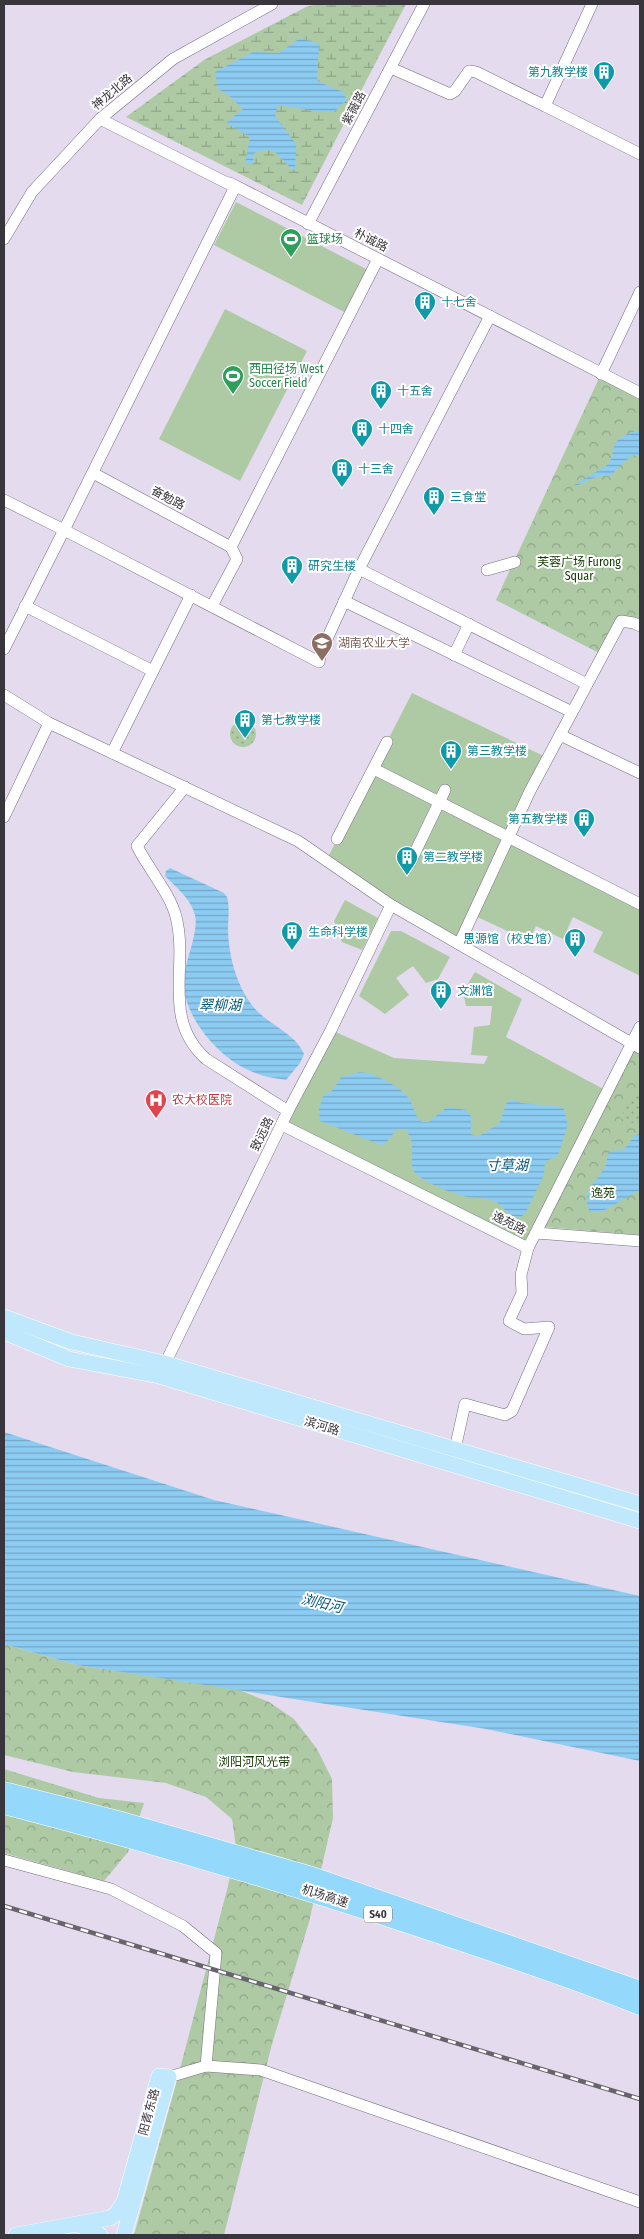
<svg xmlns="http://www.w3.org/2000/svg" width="644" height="2239" font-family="'Fira Sans Condensed','Noto Sans SC',sans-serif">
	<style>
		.grass { fill: #aecaa5 }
		.forest { fill: url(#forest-crowns) }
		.wetland { fill: url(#wetland-marsh) }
		.garden { fill: url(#garden-dots) }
		.water { fill: url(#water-rules) }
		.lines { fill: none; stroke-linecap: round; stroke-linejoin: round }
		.minor-casing { stroke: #756c7d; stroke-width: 12 }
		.major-casing { stroke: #fff; stroke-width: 16 }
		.highway-casing { stroke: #fff; stroke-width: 19 }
		.minor { stroke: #fff; stroke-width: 11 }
		.major { stroke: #bfe8fd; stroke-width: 15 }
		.highway { stroke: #94d9fc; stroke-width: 18 }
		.rail-casing { stroke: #68636d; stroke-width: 4.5 }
		.rail { stroke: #fff; stroke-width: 2.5; stroke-dasharray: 8; stroke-linecap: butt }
		.labels { text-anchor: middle; stroke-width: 4; stroke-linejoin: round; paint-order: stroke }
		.shield { fill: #fff; stroke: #747276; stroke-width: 1 }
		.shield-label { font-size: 11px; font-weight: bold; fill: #39353c }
		.culture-label { font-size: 12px; fill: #0d838f; stroke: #fff; text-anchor: start }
		.street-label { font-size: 12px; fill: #39353c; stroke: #fff }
		.leisure-label { font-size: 12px; fill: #27864d; stroke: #fff; text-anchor: start }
		.park-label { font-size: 12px; fill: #143b04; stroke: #fff }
		.education-label { font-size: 12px; fill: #785e54; stroke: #fff; text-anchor: start }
		.health-label { font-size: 12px; fill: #be3a42; stroke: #fff; text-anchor: start }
		.water-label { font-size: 14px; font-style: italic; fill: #06587d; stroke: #fff }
	</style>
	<defs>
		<pattern id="forest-crowns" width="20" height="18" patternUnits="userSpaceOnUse" patternTransform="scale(1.25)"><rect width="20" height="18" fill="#aecaa5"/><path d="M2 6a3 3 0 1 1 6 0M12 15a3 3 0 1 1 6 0" fill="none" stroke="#8fa588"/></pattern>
		<pattern id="wetland-marsh" width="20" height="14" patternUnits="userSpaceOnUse" patternTransform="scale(1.25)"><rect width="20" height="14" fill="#aecaa5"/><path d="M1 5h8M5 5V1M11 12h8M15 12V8" fill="none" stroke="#8fa588"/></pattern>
		<pattern id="garden-dots" width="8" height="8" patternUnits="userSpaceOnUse" patternTransform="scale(1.25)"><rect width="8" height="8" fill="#aecaa5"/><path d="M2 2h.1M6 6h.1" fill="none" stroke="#8fa588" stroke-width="1.8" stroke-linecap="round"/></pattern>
		<pattern id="water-rules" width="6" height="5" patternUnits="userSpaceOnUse" patternTransform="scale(1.25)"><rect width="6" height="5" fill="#8dccf2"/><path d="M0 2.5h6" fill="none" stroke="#74a6c5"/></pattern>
	</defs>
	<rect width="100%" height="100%" fill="#e5dbee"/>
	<g class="grass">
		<path d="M236 202 368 270 346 313 214 245Z"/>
		<path d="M225 309 307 351 240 481 159 439Z"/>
		<path d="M412 693 548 758 510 837 640 904V976L593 952 603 932 573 917 563 939 536 926 529 941 473 915 459 944 326 861Z"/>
		<path d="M345 900 378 918 362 950 342 942 334 921Z"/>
		<path d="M391 931H401L450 957 438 979 426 983 413 966 396 978 409 995 385 1014 359 996Z"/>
		<path d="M475 972 522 999 506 1037 607 1091 528 1248 282 1125 331 1030 394 1058 484 1064 488 1056 471 1055 474 1027 490 1025 492 1006H466L463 992Z"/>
	</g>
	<g class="forest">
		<path d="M601 374 640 393V629L618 617 601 654 496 600Z"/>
		<path d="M634 1050 640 1053V1235L545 1227Z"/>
		<path d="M4 1644 77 1665 237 1689 269 1702 294 1719 317 1749 332 1779 333 1818 309 1922 272 2044 224 2235H134L176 2084 228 1886 236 1847 232 1819 206 1797 166 1783 73 1772 4 1755Z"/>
		<path d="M4 1769 99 1798 144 1803 128 1852 104 1881 4 1853Z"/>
	</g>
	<path class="wetland" d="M318 4H406L302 205 126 117 204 60 306 7Z"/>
	<g class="garden">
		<circle cx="243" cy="734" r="13"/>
		<path d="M634 1093 640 1096V1122L632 1123 620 1118Z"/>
	</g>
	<g class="water">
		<path d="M300 38 319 44 317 81 343 92 347 100 334 112H321L278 105 275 116 296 144 295 171C278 158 278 144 254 153L253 164H245L250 137 226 123 243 109 227 94 218 89 215 72 253 52 279 53Z"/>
		<path d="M632 432H640V456L632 455 611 475 596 477 576 486 574 485 606 466C620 453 603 444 632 432Z"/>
		<path d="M170 868 224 893 227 897C230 907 228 920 228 931 229 957 236 983 251 1004 265 1024 295 1032 304 1054L300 1063 286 1080C275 1078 264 1077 253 1072 220 1060 181 1015 184 979 185 960 199 933 195 915 191 899 176 887 165 876L166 871Z"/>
		<path d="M360 1072C373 1072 406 1089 411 1102 415 1111 414 1115 422 1122H429L447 1107 466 1110 471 1116V1134L477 1137 499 1124 507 1102 511 1099 521 1103 563 1107 568 1125 558 1155 545 1162 544 1175 526 1212 521 1217 511 1216C505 1211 501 1204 494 1201 485 1198 475 1198 467 1197 451 1193 430 1185 417 1175 405 1166 420 1143 404 1129H397L385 1144 381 1145 320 1121 319 1110 323 1096 333 1090 341 1077Z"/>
		<path d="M640 1134V1190L603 1211 591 1212C579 1196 595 1183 604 1169 607 1165 606 1159 608 1154L612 1151 624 1150 634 1136Z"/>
		<path d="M4 1432 214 1500 640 1596V1761L486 1729 77 1665 4 1644Z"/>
	</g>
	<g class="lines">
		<g class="minor-casing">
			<g id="minor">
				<path d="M592 4 545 106 640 154"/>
				<path d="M391 68 450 94 455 91 469 71 476 72 545 106"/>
				<path d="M100 119 235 187 230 183 640 393"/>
				<path d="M308 224 424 4"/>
				<path d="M4 239 32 192 100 119 173 59 272 4"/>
				<path d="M601 374 640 292"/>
				<path d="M93 473 231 547"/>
				<path d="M4 500 64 530 235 187"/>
				<path d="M359 569 587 684"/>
				<path d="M487 570 515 562"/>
				<path d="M344 601 572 712"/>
				<path d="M25 606 153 671"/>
				<path d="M212 606 237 559 231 547 378 259"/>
				<path d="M4 649 64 530 319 662 321 652 359 569 490 316"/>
				<path d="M454 655 469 624"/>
				<path d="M4 695 49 723 298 841 391 905 640 1048"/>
				<path d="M560 735 640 773"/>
				<path d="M112 753 191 595"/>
				<path d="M374 769 640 904"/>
				<path d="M185 787 137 846C148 868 171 895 176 917 189 967 161 1018 206 1059L288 1111"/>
				<path d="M4 817 49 723"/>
				<path d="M337 839 387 742"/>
				<path d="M410 863 445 790"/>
				<path d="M459 944 530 791 621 621 634 623 640 626"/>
				<path d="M282 1125 528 1248 640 1027"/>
				<path d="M536 1233 640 1241"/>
				<path d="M162 1370 288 1111 331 1030 391 905"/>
				<path d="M455 1449 465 1404 505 1415 512 1411 549 1327 524 1329 509 1321 522 1293 521 1275 528 1248"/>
				<path d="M4 1860 111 1889 183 1926 216 1953 206 2066"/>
				<path d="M169 2077 206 2066 261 2070 640 2202"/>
			</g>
		</g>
		<g class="major-casing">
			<g id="major">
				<path d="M4 1317 72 1342 164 1363 640 1504"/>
				<path d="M4 1332 69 1359 159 1376 640 1521"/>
				<path d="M78 2225 94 2231 100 2235"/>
				<path d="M16 2235 110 2218 116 2214 124 2202 159 2076 169 2077 124 2235"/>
			</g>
		</g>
		<g class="highway-casing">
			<g id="highway">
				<path d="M4 1791 118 1820 312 1876 640 1990"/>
				<path d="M4 1805C151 1843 297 1887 441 1935 508 1958 575 1979 640 2006"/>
			</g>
		</g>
		<use href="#minor" class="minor"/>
		<use href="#major" class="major"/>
		<use href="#highway" class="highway"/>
		<g class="rail-casing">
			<path id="rail" d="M4 1906 640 2099"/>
		</g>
		<use href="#rail" class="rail"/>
	</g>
	<defs>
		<g id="building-pin" transform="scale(1.125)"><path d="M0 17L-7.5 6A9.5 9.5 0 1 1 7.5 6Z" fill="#0f9aa8" stroke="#fff"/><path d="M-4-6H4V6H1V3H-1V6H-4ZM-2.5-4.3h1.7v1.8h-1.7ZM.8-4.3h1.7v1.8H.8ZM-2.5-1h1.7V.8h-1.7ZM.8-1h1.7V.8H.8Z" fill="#fff"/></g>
		<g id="stadium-pin" transform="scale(1.125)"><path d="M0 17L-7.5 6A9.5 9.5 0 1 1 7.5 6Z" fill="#2e9e5b" stroke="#fff"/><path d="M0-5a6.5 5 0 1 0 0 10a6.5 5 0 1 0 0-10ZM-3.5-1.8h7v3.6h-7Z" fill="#fff"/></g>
		<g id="university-pin" transform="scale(1.125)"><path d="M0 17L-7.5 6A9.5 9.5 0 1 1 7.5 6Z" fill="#8d6e63" stroke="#fff"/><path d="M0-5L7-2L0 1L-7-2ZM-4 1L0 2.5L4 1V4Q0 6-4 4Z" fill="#fff"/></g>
		<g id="hospital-pin" transform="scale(1.125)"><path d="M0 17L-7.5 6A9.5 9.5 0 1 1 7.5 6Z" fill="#e0444e" stroke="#fff"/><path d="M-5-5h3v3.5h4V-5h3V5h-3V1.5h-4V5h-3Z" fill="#fff"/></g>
	</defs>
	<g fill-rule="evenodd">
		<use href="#building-pin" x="604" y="72"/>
		<use href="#stadium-pin" x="291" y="239"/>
		<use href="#building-pin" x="425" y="302"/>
		<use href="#stadium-pin" x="233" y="376"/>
		<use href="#building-pin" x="381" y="391"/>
		<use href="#building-pin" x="362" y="429"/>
		<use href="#building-pin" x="342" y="469"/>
		<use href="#building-pin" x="434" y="497"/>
		<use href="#building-pin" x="292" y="566"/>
		<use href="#university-pin" x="322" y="643"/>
		<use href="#building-pin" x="245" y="720"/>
		<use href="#building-pin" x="451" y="751"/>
		<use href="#building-pin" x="584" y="819"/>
		<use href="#building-pin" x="407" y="857"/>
		<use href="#building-pin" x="292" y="932"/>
		<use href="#building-pin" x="575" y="939"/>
		<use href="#building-pin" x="441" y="991"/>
		<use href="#hospital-pin" x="156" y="1100"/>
	</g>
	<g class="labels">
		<rect class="shield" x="364" y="1905.5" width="28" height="17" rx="4"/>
		<g class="shield-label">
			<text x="378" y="1918">S40</text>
		</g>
		<g class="culture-label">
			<text x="588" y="76" text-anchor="end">第九教学楼</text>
			<text x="441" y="306">十七舍</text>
			<text x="397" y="395">十五舍</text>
			<text x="378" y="433">十四舍</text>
			<text x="358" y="473">十三舍</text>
			<text x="450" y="501">三食堂</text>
			<text x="308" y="570">研究生楼</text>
			<text x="261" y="724">第七教学楼</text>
			<text x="467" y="755">第三教学楼</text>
			<text x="568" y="823" text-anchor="end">第五教学楼</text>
			<text x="423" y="861">第二教学楼</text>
			<text x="308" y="936">生命科学楼</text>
			<text x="559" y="943" text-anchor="end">思源馆（校史馆）</text>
			<text x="457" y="995">文渊馆</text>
		</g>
		<g class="street-label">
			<text transform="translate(112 92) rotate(-40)" y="4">神龙北路</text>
			<text transform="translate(354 108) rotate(-62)" y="4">紫薇路</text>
			<text transform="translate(371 240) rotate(27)" y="4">朴诚路</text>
			<text transform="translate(168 498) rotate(28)" y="4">奋勉路</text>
			<text transform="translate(262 1134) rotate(-64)" y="4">致远路</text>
			<text transform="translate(509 1223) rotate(27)" y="4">逸苑路</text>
			<text transform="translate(322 1426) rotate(17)" y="4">滨河路</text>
			<text transform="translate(325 1896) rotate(18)" y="4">机场高速</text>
			<text transform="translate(149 2112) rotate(-75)" y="4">阳青东路</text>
		</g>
		<g class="leisure-label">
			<text x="307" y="243">篮球场</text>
			<text x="249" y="373">西田径场 West<tspan x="249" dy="14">Soccer Field</tspan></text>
		</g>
		<g class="park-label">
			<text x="579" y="566">芙蓉广场 Furong<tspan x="579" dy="14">Squar</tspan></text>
			<text x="603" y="1197">逸苑</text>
			<text x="254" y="1766">浏阳河风光带</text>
		</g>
		<g class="education-label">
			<text x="338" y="647">湖南农业大学</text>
		</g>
		<g class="health-label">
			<text x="172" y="1104">农大校医院</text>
		</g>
		<g class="water-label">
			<text x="220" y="1010">翠柳湖</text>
			<text x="507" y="1170">寸草湖</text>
			<text transform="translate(322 1603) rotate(13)" y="5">浏阳河</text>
		</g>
	</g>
	<rect width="644" height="2239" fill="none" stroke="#39353c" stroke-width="10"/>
</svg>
